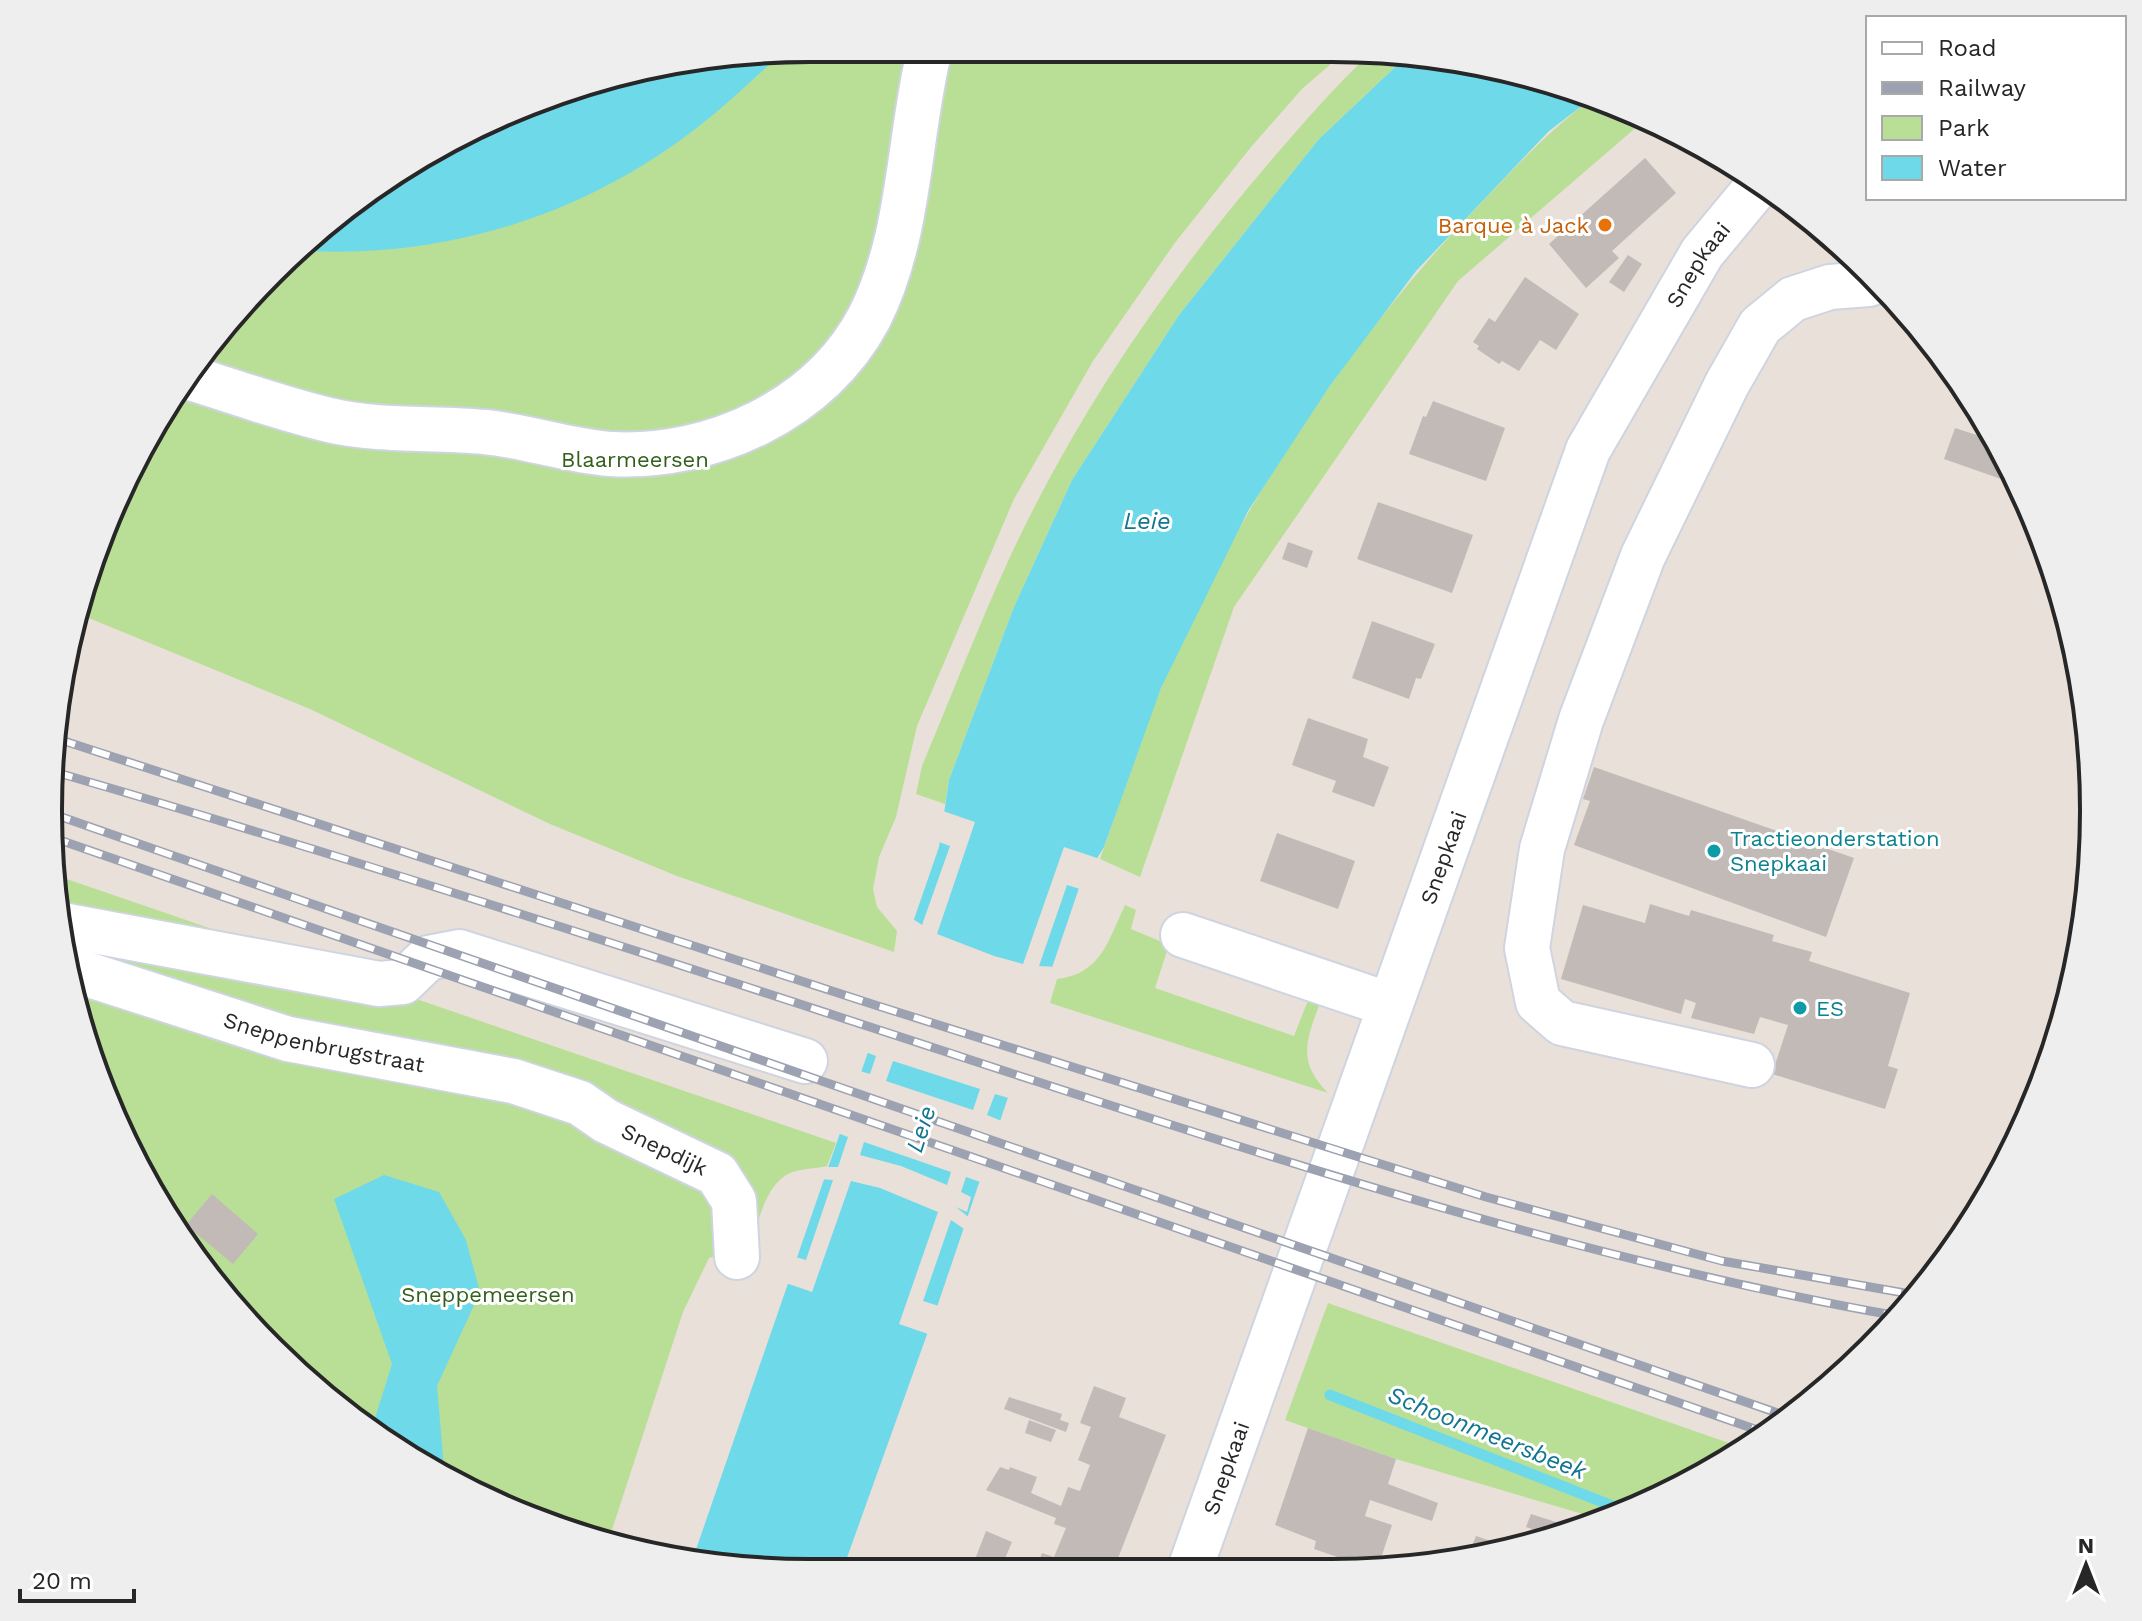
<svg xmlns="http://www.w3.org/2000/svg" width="2142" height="1621" font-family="'Work Sans',sans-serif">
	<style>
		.green { fill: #b9df96 }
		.water { fill: #6ed9e9 }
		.pier { fill: #e9e0d9; fill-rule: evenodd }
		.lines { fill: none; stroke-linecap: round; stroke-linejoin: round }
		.stream { stroke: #6ed9e9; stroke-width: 11 }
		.building { fill: #c1bab6 }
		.minor-casing { stroke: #ced4e0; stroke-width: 48 }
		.minor { stroke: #fff; stroke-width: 44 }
		.rail-casing { stroke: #9ca2b1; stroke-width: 9 }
		.rail { stroke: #fff; stroke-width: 6; stroke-dasharray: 18; stroke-linecap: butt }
		.food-dot { fill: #e8710a; stroke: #fff; stroke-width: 3 }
		.culture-dot { fill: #0f9aa8; stroke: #fff; stroke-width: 3 }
		.labels { text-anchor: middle; stroke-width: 6; stroke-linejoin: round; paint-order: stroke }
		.food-label { font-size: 22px; fill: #c56008; stroke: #fff; text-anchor: end }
		.street-label { font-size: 22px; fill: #272727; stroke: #fff }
		.park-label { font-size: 22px; fill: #335f1b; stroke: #fff }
		.culture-label { font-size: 22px; fill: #0d838f; stroke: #fff; text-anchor: start }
		.water-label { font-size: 24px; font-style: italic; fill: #127690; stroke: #fff }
		.rim { fill: none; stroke: #272727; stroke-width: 4 }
	</style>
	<rect width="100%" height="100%" fill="#e9e0d9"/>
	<g class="green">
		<path d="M810 48 1347 50 1302 89 1251 147 1174 244 1093 361 1014 499 917 726 896 817 879 857 873 889 877 907 897 931 894 952 677 876 550 824 310 709 79 614 127 473 238 307 429 150 613 74Z"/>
		<path d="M1374 50 1409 54 1319 139 1179 315 1072 480 1014 607 949 780 945 804 916 794 922 766C951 697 978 627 1009 559 1079 408 1177 267 1287 142 1315 110 1343 78 1374 50Z"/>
		<path d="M1592 98 1647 118 1458 281 1234 607 1140 877 1100 859C1120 803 1138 744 1161 688 1234 513 1347 343 1478 206 1515 167 1550 130 1592 98Z"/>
		<path d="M52 874 836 1143 827 1166C815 1169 802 1168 790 1173 766 1184 759 1220 751 1243L709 1258 683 1312 609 1539 519 1515 387 1445 272 1350 177 1234 89 1056Z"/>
		<path d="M1125 905 1136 910 1131 929 1169 945 1155 988 1294 1036 1310 995 1320 1003C1306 1041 1297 1062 1328 1093L1050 1003 1057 979C1101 974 1108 941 1125 905Z"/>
		<path d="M1328 1303 1746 1449 1623 1515 1603 1520 1396 1459 1285 1420Z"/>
	</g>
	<g class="water">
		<path d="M781 52C768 67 752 80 737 94 619 202 468 259 307 251L429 150 613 74Z"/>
		<path d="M1409 54 1529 74 1592 98 1549 131 1416 271 1329 387 1248 511 1161 688 1104 847 1079 888 939 1301 844 1566H711L692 1561 939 847 949 780 1014 607 1072 480 1179 315 1319 139Z"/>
		<path d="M384 1175 439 1192 466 1240 480 1292 437 1386 444 1468 457 1482 387 1445 371 1431 392 1364 334 1199Z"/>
	</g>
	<path class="pier" d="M940 810 975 822 937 934 994 956 1023 964 1064 847 1100 859 1083 890 1067 885 1039 966 1057 967 1012 1099 995 1094 987 1115 1004 1122 983 1183 966 1177 961 1192 971 1197 967 1212 956 1207 971 1219 967 1231 951 1220 923 1301 942 1307 931 1335 899 1324 938 1212 880 1188 851 1181 812 1292 783 1282 792 1256 806 1260 833 1180 819 1179 823 1167H838L848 1137 835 1132 849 1091 857 1070 870 1074 876 1056 863 1051 910 917 922 925 950 846 936 841ZM893 1061 980 1089 973 1110 886 1081ZM864 1142 951 1172 947 1185 901 1166 860 1155Z"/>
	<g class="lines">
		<path class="stream" d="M1330 1395 1628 1512"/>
	</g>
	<g class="building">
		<path d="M1645 158 1676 193 1612 251 1619 258 1586 288 1549 244Z"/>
		<path d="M1628 255 1642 264 1624 292 1609 282Z"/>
		<path d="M1525 277 1579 314 1556 350 1540 340 1519 371 1502 361 1499 364 1477 349 1479 346 1473 342 1489 318 1495 322Z"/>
		<path d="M1433 401 1505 428 1486 481 1409 454 1423 416 1426 417Z"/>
		<path d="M1955 428 1995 441 2018 485 1944 459Z"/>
		<path d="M1378 502 1473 535 1452 593 1357 559Z"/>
		<path d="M1288 542 1313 551 1307 568 1282 559Z"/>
		<path d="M1372 621 1435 644 1421 679 1416 678 1409 699 1352 678Z"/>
		<path d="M1308 718 1368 739 1363 757 1389 767 1374 807 1332 792 1336 781 1292 765Z"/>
		<path d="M1594 767 1854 858 1826 937 1574 845 1590 801 1583 799Z"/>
		<path d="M1277 833 1355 861 1338 909 1260 881Z"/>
		<path d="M1650 904 1689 916 1691 910 1774 935 1772 941 1812 952 1809 961 1910 993 1888 1066 1898 1069 1885 1109 1772 1074 1788 1025 1760 1017 1754 1034 1691 1018 1696 1003 1685 999 1681 1014 1561 979 1583 905 1645 923Z"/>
		<path d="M212 1194 258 1234 233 1264 186 1225Z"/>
		<path d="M1094 1386 1126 1398 1119 1417 1166 1435 1115 1566H1037L1042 1553 1054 1557 1066 1528 1054 1524 1056 1518 986 1490 1000 1467 1009 1470 1010 1467 1037 1477 1031 1493 1061 1506 1068 1487 1080 1491 1090 1465 1078 1460 1091 1427 1080 1423Z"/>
		<path d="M1009 1397 1062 1414 1060 1420 1069 1423 1066 1432 1004 1409Z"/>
		<path d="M1029 1420 1056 1430 1051 1442 1025 1433Z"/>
		<path d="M1308 1428 1396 1459 1388 1484 1438 1503 1432 1521 1370 1500 1365 1516 1392 1525 1378 1567H1367L1314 1549 1316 1541 1275 1525Z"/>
		<path d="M1531 1514 1559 1523 1556 1533 1549 1535 1526 1527Z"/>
		<path d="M986 1531 1012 1542 1002 1566 974 1562Z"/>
		<path d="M1476 1536 1506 1546 1468 1556Z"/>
	</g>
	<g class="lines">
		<g class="minor-casing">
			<g id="minor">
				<path d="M190 378C236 392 282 409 329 420 380 432 434 427 485 432 527 436 568 451 610 454 712 460 821 409 869 318 911 236 908 137 930 48"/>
				<path d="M62 925 379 984 403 982 428 958 459 952 805 1061"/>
				<path d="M1183 935 1390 1005"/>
				<path id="s1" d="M71 969 288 1039 513 1081 580 1103 606 1121 717 1174 734 1201 737 1257"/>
				<path d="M1752 1065 1562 1023 1538 1002 1527 948 1542 849 1581 720 1643 556 1727 384 1760 326 1793 299 1830 287 1869 284"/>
				<path id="s2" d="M1191 1566 1588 450 1702 253 1760 183"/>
			</g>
		</g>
		<use href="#minor" class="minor"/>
		<g class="rail-casing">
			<g id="rail">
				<path d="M58 739 875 1005 1486 1197 1722 1261 1916 1295"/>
				<path d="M55 772C380 866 702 972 1023 1077 1312 1171 1599 1263 1898 1316"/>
				<path d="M53 814 1789 1417"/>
				<path d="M51 837 1769 1434"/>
			</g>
		</g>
		<use href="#rail" class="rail"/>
	</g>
	<circle class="food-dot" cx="1605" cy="225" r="8"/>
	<g class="culture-dot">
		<circle cx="1714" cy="851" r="8"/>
		<circle cx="1800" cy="1008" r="8"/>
	</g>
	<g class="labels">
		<g class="food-label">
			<text x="1589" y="233">Barque à Jack</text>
		</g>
		<g class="street-label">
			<text dy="8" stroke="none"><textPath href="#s2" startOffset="1400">Snepkaai</textPath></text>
			<text dy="8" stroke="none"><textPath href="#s2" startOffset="752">Snepkaai</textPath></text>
			<text dy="8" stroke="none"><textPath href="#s1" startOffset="264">Sneppenbrugstraat</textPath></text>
			<text dy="8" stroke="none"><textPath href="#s1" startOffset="624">Snepdijk</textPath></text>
			<text dy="8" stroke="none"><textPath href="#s2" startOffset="104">Snepkaai</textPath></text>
		</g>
		<g class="park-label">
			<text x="635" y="467">Blaarmeersen</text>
			<text x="488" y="1302">Sneppemeersen</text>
		</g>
		<g class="culture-label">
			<text x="1730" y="846">Tractieonderstation<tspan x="1730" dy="25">Snepkaai</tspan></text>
			<text x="1816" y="1016">ES</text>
		</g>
		<g class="water-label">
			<text x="1147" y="529">Leie</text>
			<text transform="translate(921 1129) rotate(-72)" y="8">Leie</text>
			<text transform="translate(1487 1433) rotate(22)" y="8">Schoonmeersbeek</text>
		</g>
	</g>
	<path d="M0 0H2142V1621H0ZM810 62H1332A748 748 0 0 1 2080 810V811A748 748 0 0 1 1332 1559H810A748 748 0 0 1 62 811V810A748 748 0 0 1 810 62Z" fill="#eee" fill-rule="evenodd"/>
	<path class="rim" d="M810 62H1332A748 748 0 0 1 2080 810V811A748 748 0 0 1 1332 1559H810A748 748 0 0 1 62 811V810A748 748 0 0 1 810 62Z"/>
	<rect x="1866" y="16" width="260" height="184" fill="#ffffff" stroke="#a9a9a9" stroke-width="2"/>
	<rect x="1882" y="42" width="40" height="12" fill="#ffffff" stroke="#a9a9a9" stroke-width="2"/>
	<text x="1938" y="56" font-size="24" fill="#272727">Road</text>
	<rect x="1882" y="82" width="40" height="12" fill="#9ca2b1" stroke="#a9a9a9" stroke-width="2"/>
	<text x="1938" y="96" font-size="24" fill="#272727">Railway</text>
	<rect x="1882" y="116" width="40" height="24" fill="#b9df96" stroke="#a9a9a9" stroke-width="2"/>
	<text x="1938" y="136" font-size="24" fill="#272727">Park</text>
	<rect x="1882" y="156" width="40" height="24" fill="#6ed9e9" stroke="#a9a9a9" stroke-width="2"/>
	<text x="1938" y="176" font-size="24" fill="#272727">Water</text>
	<g transform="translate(2086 1565)" stroke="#ffffff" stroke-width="6" paint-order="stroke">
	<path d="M0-6L14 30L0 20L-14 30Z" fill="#272727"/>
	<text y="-12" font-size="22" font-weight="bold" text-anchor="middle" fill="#272727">N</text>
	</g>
	<path d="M20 1589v12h114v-12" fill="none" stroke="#272727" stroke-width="4"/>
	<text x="32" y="1589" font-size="24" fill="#272727" stroke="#ffffff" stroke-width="6" paint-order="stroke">20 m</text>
</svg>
